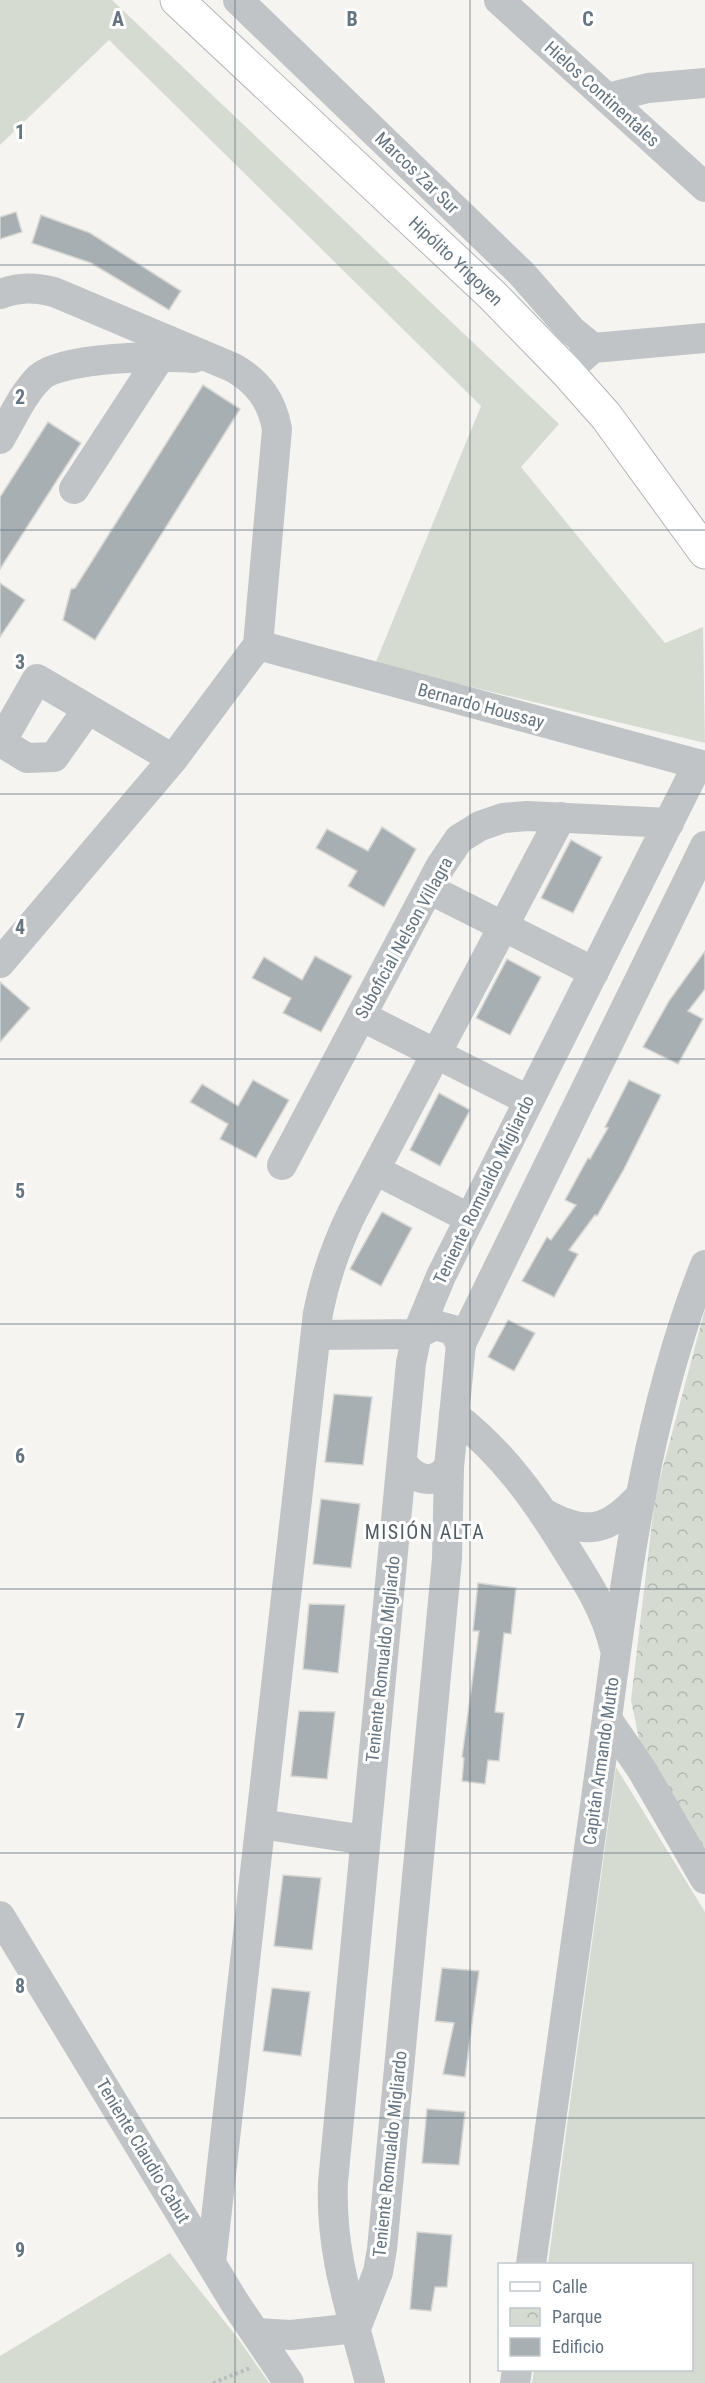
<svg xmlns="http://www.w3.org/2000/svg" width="705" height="2383" font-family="'Roboto Condensed',sans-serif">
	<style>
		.grass { fill: #d6dbd2 }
		.park { fill: url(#park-crowns) }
		.building { fill: #a7afb3; stroke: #d6d6d3; stroke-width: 1.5 }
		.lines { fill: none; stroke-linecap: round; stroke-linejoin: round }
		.major-casing { stroke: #b1b6b9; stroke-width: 35 }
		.path { stroke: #babcbe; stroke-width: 4; stroke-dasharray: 3 3; stroke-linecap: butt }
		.minor { stroke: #c0c4c7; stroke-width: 30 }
		.major { stroke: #fff; stroke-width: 33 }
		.grid { fill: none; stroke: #647581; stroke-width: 1.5; stroke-opacity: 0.55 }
		.labels { text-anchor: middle; stroke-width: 6; stroke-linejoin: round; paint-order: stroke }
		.street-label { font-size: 18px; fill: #647581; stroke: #fff }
		.neighbourhood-label { font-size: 20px; letter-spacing: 1.5px; fill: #525e66; stroke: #fff }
		.grid-label { font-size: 20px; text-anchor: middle; font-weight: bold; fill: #647581; stroke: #fff; stroke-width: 6; stroke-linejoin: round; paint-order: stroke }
	</style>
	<defs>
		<pattern id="park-crowns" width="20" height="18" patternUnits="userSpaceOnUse" patternTransform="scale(1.5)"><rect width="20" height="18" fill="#d6dbd2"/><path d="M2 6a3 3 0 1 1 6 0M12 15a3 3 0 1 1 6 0" fill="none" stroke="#b1b6b0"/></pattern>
	</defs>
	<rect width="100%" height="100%" fill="#f5f4f1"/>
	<g class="grass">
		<path d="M0 0H112L559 424 521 467 665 643 703 627 705 743 375 664 481 406 109 40 0 145Z"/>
		<path d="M616 1767 705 1912V2383H532L534 2370H692V2264H548Z"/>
		<path d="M170 2253 237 2337 269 2383H0V2356Z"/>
	</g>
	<path class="park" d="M705 1309V1857L640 1744 631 1700 655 1497Z"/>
	<g class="building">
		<path d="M16 212 22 232 0 239V217Z"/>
		<path d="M41 215 90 233 181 291 169 310 91 263 32 243Z"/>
		<path d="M203 385 240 409 95 640 63 620 71 589 75 588Z"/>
		<path d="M48 422 81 443 0 569V497Z"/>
		<path d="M0 583 25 600 0 637Z"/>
		<path d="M382 827 416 849 384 907 348 886 357 871 316 848 327 829 368 851Z"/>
		<path d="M571 840 602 857 573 913 541 898Z"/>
		<path d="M705 951V989L688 1011 703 1019 678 1064 643 1047 669 1001Z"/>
		<path d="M315 956 352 976 321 1032 283 1013 291 998 252 978 264 957 302 980Z"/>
		<path d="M507 959 541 977 510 1035 476 1018Z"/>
		<path d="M0 982 30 1008 0 1042Z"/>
		<path d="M253 1080 289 1100 256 1158 220 1139 228 1124 190 1102 202 1084 238 1106Z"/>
		<path d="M629 1080 661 1095 624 1169 597 1216 595 1215 569 1250 578 1254 554 1297 522 1281 547 1237 551 1240 576 1205 565 1200 588 1158 590 1159 608 1128 605 1127Z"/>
		<path d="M439 1093 470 1110 440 1166 410 1150Z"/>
		<path d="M382 1212 412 1228 381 1286 350 1269Z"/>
		<path d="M508 1320 535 1333 514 1371 488 1357Z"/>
		<path d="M334 1394 372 1397 363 1465 325 1462Z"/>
		<path d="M321 1499 360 1504 351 1568 313 1564Z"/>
		<path d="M478 1583 516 1588 511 1634 504 1633 495 1712 504 1713 499 1761 488 1760 485 1784 462 1781 464 1758 462 1757 479 1631H473Z"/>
		<path d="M309 1604 345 1605 338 1673 303 1669Z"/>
		<path d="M299 1711 335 1712 327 1779 291 1776Z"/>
		<path d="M283 1875 321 1878 312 1950 274 1946Z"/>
		<path d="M442 1968 479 1971 465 2077 443 2074 454 2023 435 2021Z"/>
		<path d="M272 1988 310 1992 301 2056 263 2051Z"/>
		<path d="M427 2109 465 2112 459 2165 422 2163Z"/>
		<path d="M417 2232 452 2235 447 2287H435L431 2311 410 2309Z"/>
	</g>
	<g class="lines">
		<g class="major-casing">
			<g id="major">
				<path id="s1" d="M177 0 492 295 566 371 606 416 705 552"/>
			</g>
		</g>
		<path class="path" d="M213 2383 250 2368"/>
		<g class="minor">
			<path d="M238 0 522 274 571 330 593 348"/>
			<path d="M499 0 705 187"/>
			<path d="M607 98 648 88 705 83"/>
			<path d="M0 294C20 287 34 287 54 292L234 368C259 383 272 401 277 429L258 645 173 759 0 963"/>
			<path d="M578 361 593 348 705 338"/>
			<path d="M0 439C12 419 23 393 40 377 62 357 163 355 194 358"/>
			<path d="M74 489 160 357"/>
			<path d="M258 645 705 766"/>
			<path d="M88 709 54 757 27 758 1 742 37 679 173 759"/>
			<path d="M429 889 594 972"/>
			<path d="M361 1016 528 1100"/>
			<path d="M282 1165 440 867 459 839 480 826 503 818 527 816 669 823"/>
			<path d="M375 1170 469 1218"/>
			<path d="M316 1335 417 1334 435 1325 453 1330 461 1344"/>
			<path d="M454 1415C505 1455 537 1501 570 1555 589 1585 606 1612 614 1646"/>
			<path d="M402 1462C415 1481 434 1486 449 1467"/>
			<path d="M544 1513C587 1537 609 1531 641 1495"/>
			<path d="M607 1719 642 1770 705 1879"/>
			<path d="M261 1824 365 1840"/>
			<path d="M0 1916 235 2303 289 2383"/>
			<path d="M211 2263 318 1313C325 1277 336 1246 352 1213L561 817"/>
			<path d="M531 2264C555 2092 579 1920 603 1748 625 1585 644 1419 705 1265"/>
			<path d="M356 2328 378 2272 382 2249 447 1559 449 1467 461 1344 705 846"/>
			<path d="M256 2333 291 2335 356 2328"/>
			<path d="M370 2383C352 2313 330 2256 333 2182L411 1363 417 1334 441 1276 698 764"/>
			<path d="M515 2383 517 2370"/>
		</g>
		<use href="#major" class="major"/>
	</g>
	<path class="grid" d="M235 0V2383M470 0V2383M0 265H705M0 530H705M0 794H705M0 1059H705M0 1324H705M0 1589H705M0 1853H705M0 2118H705"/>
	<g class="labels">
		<g class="street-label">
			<text transform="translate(602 94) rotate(42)" y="6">Hielos Continentales</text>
			<text transform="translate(417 173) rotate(44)" y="6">Marcos Zar Sur</text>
			<text dy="6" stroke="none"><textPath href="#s1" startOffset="382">Hipólito Yrigoyen</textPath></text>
			<text transform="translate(481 706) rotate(15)" y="6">Bernardo Houssay</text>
			<text transform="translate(404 938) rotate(-61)" y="6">Suboficial Nelson Villagra</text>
			<text transform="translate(484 1190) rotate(-64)" y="6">Teniente Romualdo Migliardo</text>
			<text transform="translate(383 1659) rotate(-84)" y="6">Teniente Romualdo Migliardo</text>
			<text transform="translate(601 1761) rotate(-82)" y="6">Capitán Armando Mutto</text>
			<text transform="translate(143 2151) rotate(59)" y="6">Teniente Claudio Cabut</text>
			<text transform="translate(390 2154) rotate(-84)" y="6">Teniente Romualdo Migliardo</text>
		</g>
		<g class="neighbourhood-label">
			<text x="425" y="1539">MISIÓN ALTA</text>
		</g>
	</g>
	<g class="grid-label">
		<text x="118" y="26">A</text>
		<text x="352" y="26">B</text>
		<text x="588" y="26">C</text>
		<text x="20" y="139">1</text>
		<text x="20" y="404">2</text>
		<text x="20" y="669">3</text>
		<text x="20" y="934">4</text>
		<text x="20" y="1198">5</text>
		<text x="20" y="1463">6</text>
		<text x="20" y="1728">7</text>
		<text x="20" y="1993">8</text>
		<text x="20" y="2257">9</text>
	</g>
	<rect x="498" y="2263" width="195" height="108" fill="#ffffff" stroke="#c1c8cd" stroke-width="1.5"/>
	<rect x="510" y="2282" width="30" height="9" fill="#ffffff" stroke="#c1c8cd" stroke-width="1.5"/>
	<text x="552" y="2293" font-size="18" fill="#647581">Calle</text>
	<rect x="510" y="2308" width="30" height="18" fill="url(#park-crowns)" stroke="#c1c8cd" stroke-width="1.5"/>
	<text x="552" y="2323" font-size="18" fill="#647581">Parque</text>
	<rect x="510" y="2338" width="30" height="18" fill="#a7afb3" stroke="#c1c8cd" stroke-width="1.5"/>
	<text x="552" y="2353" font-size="18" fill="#647581">Edificio</text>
</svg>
